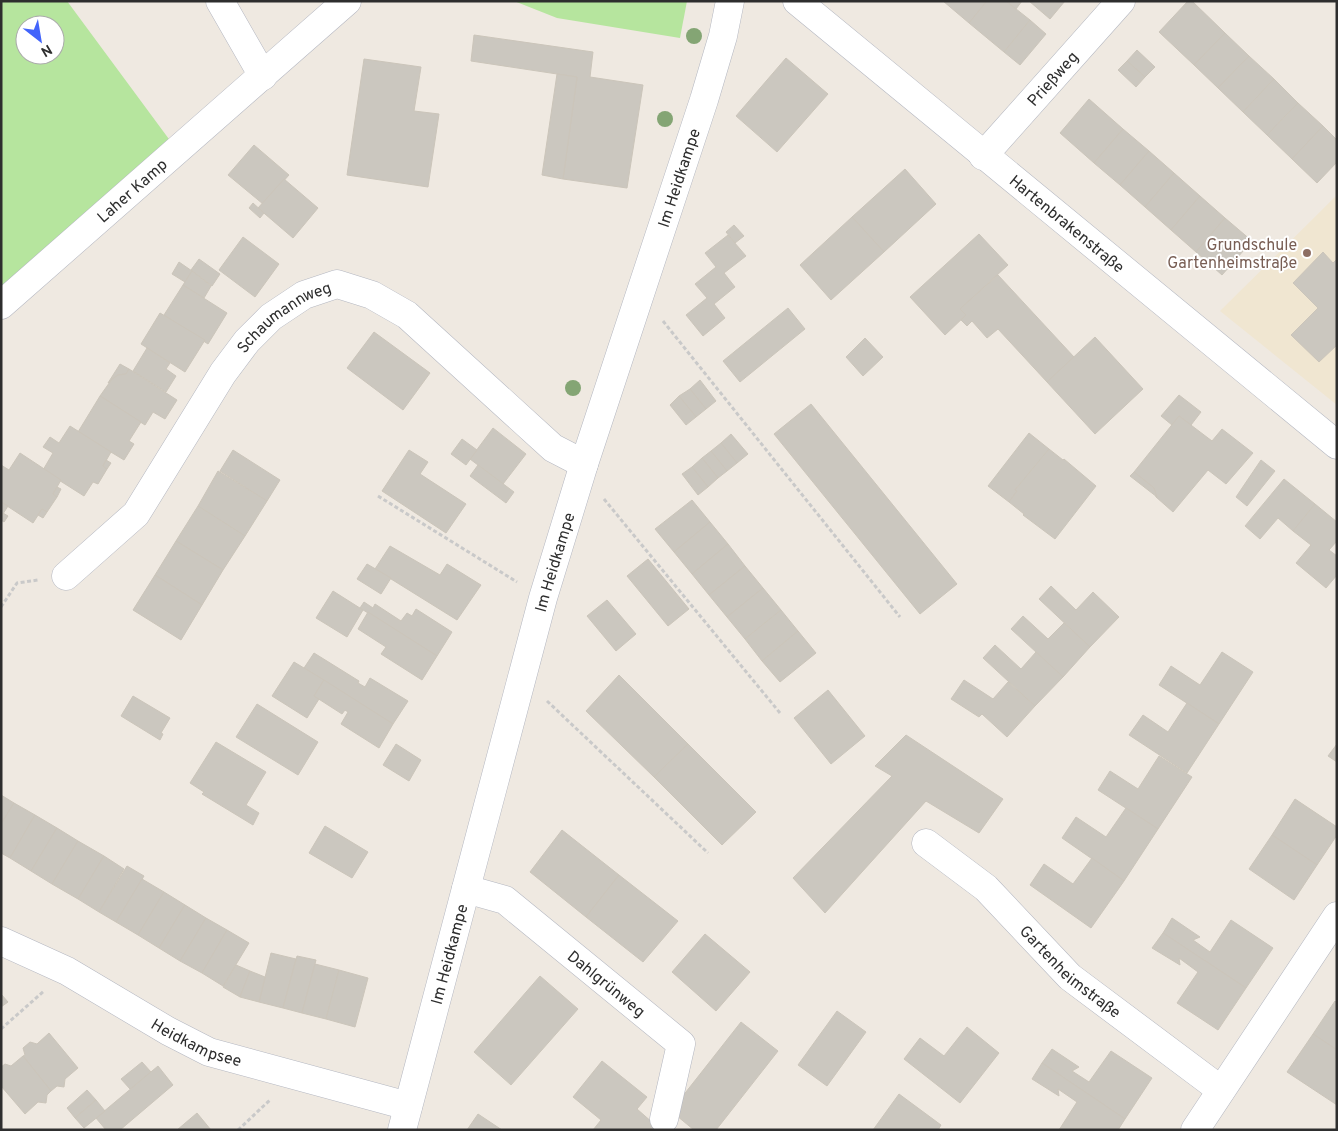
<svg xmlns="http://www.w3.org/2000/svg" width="1338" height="1131" font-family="Overpass,sans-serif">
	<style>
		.education { fill: #f0e6d1 }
		.green { fill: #b6e59e; fill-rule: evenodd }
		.building { fill: #cbc7bf; stroke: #cbc5ba }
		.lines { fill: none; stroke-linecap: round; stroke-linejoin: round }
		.minor-casing { stroke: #b4b7c1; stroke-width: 29 }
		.path { stroke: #c9c9c9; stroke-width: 3; stroke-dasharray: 4 2.5; stroke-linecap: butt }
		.minor { stroke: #fff; stroke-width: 28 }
		.tree { fill: #84a574 }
		.education-dot { fill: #8d6e63; stroke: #fff; stroke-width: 2 }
		.labels { text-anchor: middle; stroke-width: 4; stroke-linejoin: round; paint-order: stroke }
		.street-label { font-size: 16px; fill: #2e2e2e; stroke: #fff }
		.education-label { font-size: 16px; fill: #785e54; stroke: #fff; text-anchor: end }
	</style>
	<rect width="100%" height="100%" fill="#efe9e1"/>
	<path class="education" d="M1337 195V405L1220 311Z"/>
	<g class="green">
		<path d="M1 1H67L177 150 1 305ZM25 25H55V55H25Z"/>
		<path d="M514 1H687L680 38 557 18Z"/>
	</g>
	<g class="building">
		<path d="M943 1H987L969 23Z"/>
		<path d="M987 1H1006L1030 20 1004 52 969 23Z"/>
		<path d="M1006 1H1022L1016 9Z"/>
		<path d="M1029 1H1065L1050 19Z"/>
		<path d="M1188 1H1192L1225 33 1194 65 1159 32Z"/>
		<path d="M1030 20 1046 34 1020 65 1004 52Z"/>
		<path d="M1225 33 1249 56 1218 88 1194 65Z"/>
		<path d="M474 35 593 52 590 77 643 85 627 188 563 179 577 77 471 61Z"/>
		<path d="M1137 50 1155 67 1145 77 1127 61Z"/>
		<path d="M1249 56 1274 79 1243 112 1218 88Z"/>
		<path d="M786 58 828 94 777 152 736 116Z"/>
		<path d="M364 59 421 67 414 111 439 114 428 187 347 175Z"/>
		<path d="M1127 61 1145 77 1136 87 1118 70Z"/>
		<path d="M557 74 577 77 563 179 542 175Z"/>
		<path d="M1274 79 1298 103 1267 135 1243 112Z"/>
		<path d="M1089 99 1123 129 1094 163 1060 133Z"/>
		<path d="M1298 103 1323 126 1292 159 1267 135Z"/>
		<path d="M1323 126 1337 140V162L1317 183 1292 159Z"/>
		<path d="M1123 129 1149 151 1120 185 1094 163Z"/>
		<path d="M254 145 289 175 263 204 228 175Z"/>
		<path d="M1149 151 1174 173 1145 207 1120 185Z"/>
		<path d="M905 169 936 204 884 252 852 217Z"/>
		<path d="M1174 173 1200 196 1171 230 1145 207Z"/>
		<path d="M284 179 318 208 293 238 258 208Z"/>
		<path d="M1200 196 1225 218 1196 252 1171 230Z"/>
		<path d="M253 203 264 213 260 218 249 208Z"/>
		<path d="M852 217 884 252 831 300 800 265Z"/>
		<path d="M1225 218 1252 241 1222 275 1196 252Z"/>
		<path d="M734 225 744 236 735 243 726 232Z"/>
		<path d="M979 234 1008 265 960 309 966 315 945 335 910 297Z"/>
		<path d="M728 235 746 256 724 273 735 287 714 304 725 318 703 336 686 315 707 298 695 284 716 267 705 253Z"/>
		<path d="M243 237 279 264 255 297 219 270Z"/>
		<path d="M1323 252 1333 263 1337 259V345L1319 362 1291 335 1318 308 1293 283Z"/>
		<path d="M199 259 220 274 212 286 191 270Z"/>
		<path d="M179 262 192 271 185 282 172 274Z"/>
		<path d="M192 271 211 286 204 298 183 285Z"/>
		<path d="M998 275 1074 357 1047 382 998 329 987 338 972 321 967 326 961 320 966 315 960 309Z"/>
		<path d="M183 285 227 313 208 344 164 315Z"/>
		<path d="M788 308 805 329 740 382 723 361Z"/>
		<path d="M160 313 205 340 185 372 141 344Z"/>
		<path d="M374 332 430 373 403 410 347 368Z"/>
		<path d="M1095 337 1143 389 1095 434 1047 382Z"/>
		<path d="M865 338 883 357 863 376 846 357Z"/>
		<path d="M147 348 170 363 166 369 176 376 166 392 133 371Z"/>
		<path d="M120 364 129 369 126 374 118 375 108 383Z"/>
		<path d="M129 369 177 400 165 419 153 412 145 425 100 396 112 379 118 375 126 374Z"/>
		<path d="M700 380 716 401 706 409 690 389Z"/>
		<path d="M690 389 706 409 696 417 679 396Z"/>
		<path d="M1179 395 1201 412 1191 425 1179 416 1172 425 1161 416Z"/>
		<path d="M100 396 141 422 129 441 134 444 124 460 78 432Z"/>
		<path d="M679 396 696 417 686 425 670 405Z"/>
		<path d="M811 404 957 584 920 614 774 434Z"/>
		<path d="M1179 416 1212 441 1222 429 1253 453 1226 484 1208 470 1173 512 1156 497 1154 488 1134 472Z"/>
		<path d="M70 426 111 452 103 466 107 469 98 484 93 482 84 496 43 470 53 453 43 447 50 437 59 443Z"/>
		<path d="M493 428 526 454 503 484 470 459Z"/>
		<path d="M1029 433 1049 449 1015 490 1017 491 1009 502 988 486Z"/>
		<path d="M731 434 748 454 737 463 721 443Z"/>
		<path d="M462 439 477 450 466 465 451 454Z"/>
		<path d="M721 443 737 463 727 471 711 451Z"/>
		<path d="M1049 449 1063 460 1064 459 1096 486 1055 539 1023 515 1024 514 1009 502 1017 491 1015 490Z"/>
		<path d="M233 450 280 480 267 501 220 471Z"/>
		<path d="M409 450 428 462 420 474 466 504 446 533 382 491Z"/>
		<path d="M711 451 727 471 718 478 702 458Z"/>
		<path d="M20 453 61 480 53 494 57 497 47 512 42 509 33 523 1 502V465L9 470Z"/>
		<path d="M702 458 718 478 708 487 692 467Z"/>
		<path d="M106 460 111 463 107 469 103 466Z"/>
		<path d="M1261 460 1275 471 1247 506 1236 497Z"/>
		<path d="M478 465 514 492 506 503 470 476Z"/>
		<path d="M692 467 708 487 698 495 682 474Z"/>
		<path d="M218 471 267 501 245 536 198 506Z"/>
		<path d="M1134 472 1154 488 1157 497 1130 476Z"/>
		<path d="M1284 479 1315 504 1293 531 1278 518 1260 539 1245 526Z"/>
		<path d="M57 487 61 489 57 497 53 494Z"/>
		<path d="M692 500 710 522 674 552 655 529Z"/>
		<path d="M1 502 8 506 1 517Z"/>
		<path d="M1315 504 1337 522V541L1329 550 1337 556V575L1326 588 1296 563 1311 545 1293 531Z"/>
		<path d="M198 506 245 536 223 570 176 541Z"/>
		<path d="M42 509 47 512 43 518 38 515Z"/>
		<path d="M3 513 8 516 4 522 1 520Z"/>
		<path d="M710 522 728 544 692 574 674 552Z"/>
		<path d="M176 541 223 570 202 605 155 575Z"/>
		<path d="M728 544 745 566 709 595 692 574Z"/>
		<path d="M390 546 440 575 447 564 481 585 457 620 375 569Z"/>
		<path d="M648 559 689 609 668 626 627 576Z"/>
		<path d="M367 564 391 578 381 594 357 579Z"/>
		<path d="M745 566 763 588 727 617 709 595Z"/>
		<path d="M155 575 202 605 181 640 133 610Z"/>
		<path d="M1051 586 1076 610 1093 592 1119 617 1090 647 1039 599Z"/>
		<path d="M763 588 781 610 745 639 727 617Z"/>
		<path d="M333 591 363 610 347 637 316 618Z"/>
		<path d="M607 600 636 634 616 651 587 616Z"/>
		<path d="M364 602 373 608 375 604 401 621 407 613 412 616 416 609 452 632 437 656 360 608Z"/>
		<path d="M781 610 798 631 762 661 745 639Z"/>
		<path d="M368 612 437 656 422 680 381 654 386 647 358 629Z"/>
		<path d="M1023 616 1048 639 1064 623 1090 647 1063 677 1011 629Z"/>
		<path d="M798 631 816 653 780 682 762 661Z"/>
		<path d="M995 645 1021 669 1036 652 1063 677 1035 706 983 658Z"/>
		<path d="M1222 652 1253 672 1219 724 1159 685 1171 666 1200 685Z"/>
		<path d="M314 653 359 681 358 683 365 687 370 678 408 701 393 724 304 668Z"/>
		<path d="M294 662 324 680 314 696 319 699 307 718 272 696Z"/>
		<path d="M619 675 688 744 654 777 586 711Z"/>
		<path d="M324 680 393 724 379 748 341 724 348 712 345 710 342 714 314 696Z"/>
		<path d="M964 680 993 699 1008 682 1035 706 1007 737 982 714 979 717 951 699Z"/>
		<path d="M828 690 865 736 831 764 794 718Z"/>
		<path d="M133 696 170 718 161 733 163 734 160 740 121 716Z"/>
		<path d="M1187 703 1219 724 1187 773 1129 735 1143 715 1168 732Z"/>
		<path d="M257 704 318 742 298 775 236 737Z"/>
		<path d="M906 735 1003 799 979 833 926 801 825 913 793 878 892 776 875 766Z"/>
		<path d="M216 742 266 772 246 805 259 813 253 825 202 794 204 792 190 783Z"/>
		<path d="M396 744 421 760 409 781 383 765Z"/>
		<path d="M688 744 756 812 722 845 654 777Z"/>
		<path d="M1337 744V762L1328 756Z"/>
		<path d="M1159 756 1192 777 1158 829 1098 790 1110 771 1138 789Z"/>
		<path d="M1 795 14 803 1 824Z"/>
		<path d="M1295 799 1337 827V835L1317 865 1272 835Z"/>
		<path d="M14 803 35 815 10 858 1 853V824Z"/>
		<path d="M1126 808 1158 829 1124 881 1062 838 1076 817 1106 837Z"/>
		<path d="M35 815 57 828 31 871 10 858Z"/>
		<path d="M325 826 368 852 352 878 309 853Z"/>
		<path d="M57 828 78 841 52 884 31 871Z"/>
		<path d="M562 830 619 875 586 917 530 872Z"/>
		<path d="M1272 835 1317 865 1294 900 1249 869Z"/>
		<path d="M78 841 104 856 78 899 52 884Z"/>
		<path d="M104 856 124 869 99 912 78 899Z"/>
		<path d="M1092 858 1124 881 1091 928 1030 885 1044 864 1073 884Z"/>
		<path d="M127 866 144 876 116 922 99 912Z"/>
		<path d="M619 875 678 921 643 962 586 917Z"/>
		<path d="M142 879 164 892 138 935 116 922Z"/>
		<path d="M164 892 185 905 159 948 138 935Z"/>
		<path d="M185 905 206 918 180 961 159 948Z"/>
		<path d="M206 918 227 930 202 973 180 961Z"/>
		<path d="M1172 918 1200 937 1193 940 1210 952 1231 920 1273 948 1246 988 1163 933Z"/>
		<path d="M227 930 249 943 223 986 202 973Z"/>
		<path d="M1163 933 1246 988 1218 1030 1177 1003 1198 972 1179 958 1180 965 1152 948Z"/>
		<path d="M705 934 750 972 716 1011 672 972Z"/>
		<path d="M271 953 296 959 283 1008 259 1002Z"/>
		<path d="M297 956 316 960 302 1013 283 1008Z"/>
		<path d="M315 964 339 970 326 1019 302 1013Z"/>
		<path d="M236 965 250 971 240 997 223 987Z"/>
		<path d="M339 970 368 978 355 1027 326 1019Z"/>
		<path d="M250 971 265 977 259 1002 240 997Z"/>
		<path d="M540 976 578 1009 511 1085 474 1052Z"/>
		<path d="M1 994 8 1002 1 1007Z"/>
		<path d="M1335 1001 1337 1003V1050L1313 1034Z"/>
		<path d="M837 1011 866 1032 827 1086 798 1065Z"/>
		<path d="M741 1022 778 1051 716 1130H694L671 1111Z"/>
		<path d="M967 1027 999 1053 960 1103 904 1059 920 1038 944 1056Z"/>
		<path d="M49 1033 78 1068 65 1079 64 1087 57 1086 51 1091 23 1056 25 1055 23 1048 30 1042 37 1044Z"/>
		<path d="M1313 1034 1337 1050 1335 1060 1337 1061V1105L1287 1072Z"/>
		<path d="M1052 1049 1079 1067 1072 1071 1089 1082 1111 1051 1152 1078 1125 1119 1042 1063Z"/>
		<path d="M23 1056 51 1091 47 1095 46 1103 38 1102 25 1114 1 1086V1067L5 1064 11 1066Z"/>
		<path d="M602 1061 647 1097 637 1109 661 1130H593L601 1120 573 1097Z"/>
		<path d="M142 1062 151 1072 130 1089 121 1079Z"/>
		<path d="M1042 1063 1125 1119 1118 1130H1059L1077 1102 1058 1089 1059 1096 1032 1079Z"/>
		<path d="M158 1066 173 1085 120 1130H106L96 1118Z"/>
		<path d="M87 1090 96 1100 75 1118 67 1108Z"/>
		<path d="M899 1094 941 1125 938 1130H873Z"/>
		<path d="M96 1100 105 1111 84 1128 75 1118Z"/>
		<path d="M197 1113 211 1130H177Z"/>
		<path d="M478 1114 502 1130H467Z"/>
	</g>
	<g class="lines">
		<g class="minor-casing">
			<g id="minor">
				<path d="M220 1 263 76"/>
				<path id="s1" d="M797 1 1337 445"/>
				<path id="s2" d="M983 156 1121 1"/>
				<path id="s3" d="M1 305 347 1"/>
				<path id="s4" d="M66 576 136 514 223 373 247 341 271 317 304 295 337 284 372 295 407 315 553 448 584 464"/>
				<path id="s5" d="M926 843 986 888 1070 977 1221 1090"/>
				<path id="s6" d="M466 889 505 900 681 1044 664 1119"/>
				<path id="s7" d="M1 941 67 971 168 1031 209 1052 408 1106"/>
				<path id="s8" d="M402 1130 543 598 584 464 704 100 723 36 730 1"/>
				<path d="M1195 1130 1337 916"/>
			</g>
		</g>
		<g class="path">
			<path d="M663 321 900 617"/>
			<path d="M378 496 517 582"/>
			<path d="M604 499 780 713"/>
			<path d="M1 607 17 583 38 580"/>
			<path d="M547 701 708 853"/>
			<path d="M1 1029 44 991"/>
			<path d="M238 1130 271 1099"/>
		</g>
		<use href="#minor" class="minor"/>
	</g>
	<g class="tree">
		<circle cx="694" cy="36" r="8"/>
		<circle cx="665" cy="119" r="8"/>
		<circle cx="573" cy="388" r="8"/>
	</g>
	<circle class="education-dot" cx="1307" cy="253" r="5"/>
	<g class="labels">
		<g class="street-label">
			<text dy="6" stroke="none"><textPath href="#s2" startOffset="104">Prießweg</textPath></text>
			<text dy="6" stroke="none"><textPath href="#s8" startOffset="992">Im Heidkampe</textPath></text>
			<text dy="6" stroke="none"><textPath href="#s3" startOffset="174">Laher Kamp</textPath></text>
			<text dy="6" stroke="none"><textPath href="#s1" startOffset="350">Hartenbrakenstraße</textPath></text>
			<text dy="6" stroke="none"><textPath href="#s4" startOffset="344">Schaumannweg</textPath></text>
			<text dy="6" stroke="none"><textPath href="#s8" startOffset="588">Im Heidkampe</textPath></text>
			<text dy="6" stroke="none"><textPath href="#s8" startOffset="182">Im Heidkampe</textPath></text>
			<text dy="6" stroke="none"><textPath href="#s5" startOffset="194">Gartenheimstraße</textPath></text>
			<text dy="6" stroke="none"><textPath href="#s6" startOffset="172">Dahlgrünweg</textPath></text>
			<text dy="6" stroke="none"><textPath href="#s7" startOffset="221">Heidkampsee</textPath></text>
		</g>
		<g class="education-label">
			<text x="1297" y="250">Grundschule<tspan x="1297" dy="18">Gartenheimstraße</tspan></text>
		</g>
	</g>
	<rect width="1338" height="1131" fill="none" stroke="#2e2e2e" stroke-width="5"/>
	<g transform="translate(40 40) rotate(149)"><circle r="24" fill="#ffffff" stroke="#ababab"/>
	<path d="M0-4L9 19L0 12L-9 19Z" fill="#4264fb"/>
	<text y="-8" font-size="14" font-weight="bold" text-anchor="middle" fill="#2e2e2e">N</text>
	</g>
</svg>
